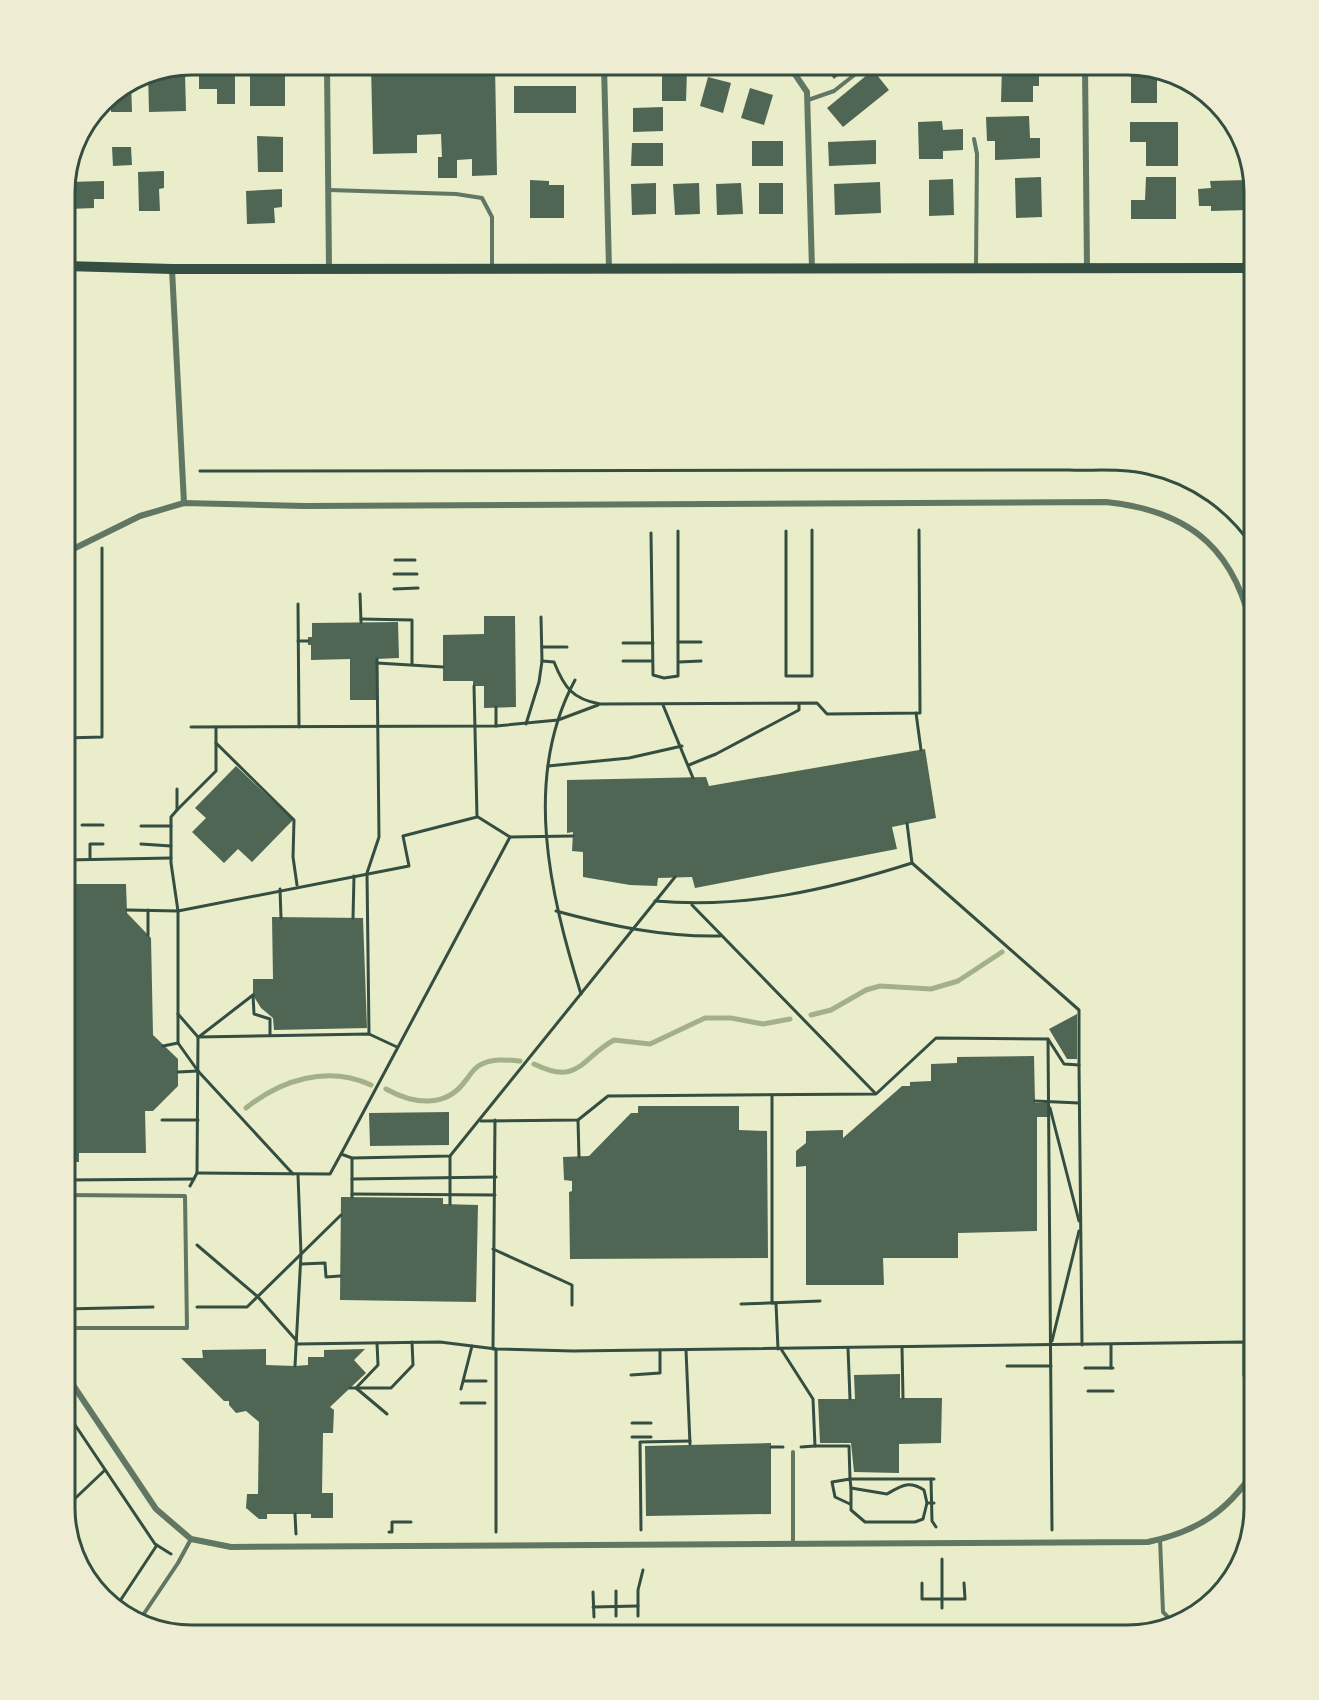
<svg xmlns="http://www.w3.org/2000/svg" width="1319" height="1700" font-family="'Zilla Slab',serif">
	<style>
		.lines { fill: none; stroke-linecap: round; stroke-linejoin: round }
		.stream { stroke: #a3b18a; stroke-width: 5 }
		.building { fill: #4f6655 }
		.path { stroke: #344e41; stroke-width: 3 }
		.service { stroke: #617663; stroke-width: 4 }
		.minor { stroke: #617663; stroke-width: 6 }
		.secondary { stroke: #344e41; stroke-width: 10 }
		.rim { fill: none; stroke: #344e41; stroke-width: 3 }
	</style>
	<rect width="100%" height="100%" fill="#e9edc9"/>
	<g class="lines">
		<g class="stream">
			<path d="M811 1015 831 1010 866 990 880 986 931 989 958 981 1002 952"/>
			<path d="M534 1064C579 1086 580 1059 614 1040L650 1044 705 1018H731L763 1024 790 1019"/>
			<path d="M386 1089C413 1104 446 1109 466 1080 472 1073 473 1068 482 1064 493 1058 508 1060 520 1061"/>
			<path d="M246 1108C281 1080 327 1065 371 1085"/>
		</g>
	</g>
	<g class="building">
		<path d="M371 65H495L497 175 472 176V159L457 160V178H438V157H442L441 134 417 135V153L373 154Z"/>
		<path d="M512 65H573L574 68 512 69Z"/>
		<path d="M822 65H852L834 79Z"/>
		<path d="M1002 66H1039V86H1033V102H1001Z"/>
		<path d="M1131 66 1157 71V103H1131Z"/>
		<rect x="250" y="67" width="35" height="39"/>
		<path d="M199 69H235V104H217V89H199Z"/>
		<path d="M662 69 687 70 686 101H662Z"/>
		<path d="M873 70 889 90 843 127 827 108Z"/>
		<path d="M148 73H185L186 111 149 112Z"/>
		<path d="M708 77 731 83 723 113 700 106Z"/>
		<path d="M131 82 132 112H111V96L108 97Z"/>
		<rect x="514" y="86" width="62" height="27"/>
		<path d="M750 88 773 95 764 125 741 118Z"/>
		<path d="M663 107V131L633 132V108Z"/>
		<path d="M1029 116 1030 138H1040V158L995 160V141H987L986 117Z"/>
		<path d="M942 121 943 130 963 129V150L943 151V159H919L918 122Z"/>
		<path d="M1130 122H1178V166H1146V142H1130Z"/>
		<path d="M257 136 283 137V172H258Z"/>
		<path d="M876 140V164L829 166 828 142Z"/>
		<rect x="752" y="141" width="31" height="25"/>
		<path d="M632 143H663V166H631Z"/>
		<path d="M112 147H131L132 165 113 166Z"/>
		<path d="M164 171V188L159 189 160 211H139L138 172Z"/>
		<path d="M1041 177 1042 217 1016 218 1015 178Z"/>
		<path d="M1146 177H1176V219H1131V200H1145Z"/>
		<path d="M953 179 954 215 929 216V180Z"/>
		<path d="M530 180 549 181V185H564V218H530Z"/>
		<path d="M1247 180 1248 210 1211 211V206H1199L1198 189 1211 188 1210 181Z"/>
		<path d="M104 181V199H94V208L69 209 68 182Z"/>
		<path d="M880 182 881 213 835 215 834 184Z"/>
		<path d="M656 183V214L632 215 631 184Z"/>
		<path d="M699 183 700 214 675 215 673 184Z"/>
		<path d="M741 183 743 214 717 215 716 184Z"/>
		<rect x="759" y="183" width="24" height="31"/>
		<path d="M282 189V207L274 208 275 223 247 224 246 191Z"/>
		<path d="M484 616H515L516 707 484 708V686H473V681H443V635L484 634Z"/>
		<path d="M398 622 399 658 376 659V700H350V659L311 660V645H308V637H312V623Z"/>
		<path d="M925 749 936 818 892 827 897 849 695 888 692 877 658 878 657 886 630 885 583 877V852L572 851 573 832 567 833V780L706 777 709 786Z"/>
		<path d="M236 766 293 820 252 862 238 849 224 863 192 832 206 818 195 808Z"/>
		<path d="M65 884H126L127 913 151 938 153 1035 178 1059V1086L153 1111H145L146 1153H79V1162H65Z"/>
		<path d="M272 917 363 918 367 1028 274 1030 273 1018 261 1008 253 995V979H273Z"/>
		<path d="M1077 1014V1059H1067L1049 1029Z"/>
		<path d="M1034 1056 1035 1103H1049V1117H1037V1231L958 1233V1258H883L884 1285H806V1166L796 1167V1151L806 1143V1131L843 1130V1138L902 1086H910V1082L931 1081V1064L957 1063V1057Z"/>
		<path d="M638 1106H739V1130L767 1131 768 1258 570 1259 569 1192 572 1191V1181L564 1180 563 1157 589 1156 631 1113H638Z"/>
		<path d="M449 1112V1145L370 1146 369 1113Z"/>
		<path d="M341 1197 443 1198V1204L478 1205 476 1302 340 1300Z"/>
		<path d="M266 1349V1365L295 1366 308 1365V1357H324V1350L365 1349 354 1360 366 1373 330 1407 334 1410 333 1433H323L322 1493H333V1518H311V1514H267V1519H259L246 1508 247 1494H258L259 1422 246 1411 236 1413 229 1405V1401H224L181 1358H203L202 1350Z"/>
		<path d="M900 1374V1398H942L941 1443 899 1444V1473L854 1472 851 1443H820L818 1399H855L854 1375Z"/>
		<path d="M771 1443V1514L646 1516 645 1446Z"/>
	</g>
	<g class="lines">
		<g class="path">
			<path d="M200 471 1069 470C1093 471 1123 468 1147 474 1192 484 1229 511 1254 549"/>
			<path d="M786 531V676H812V530"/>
			<path d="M651 533 653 675 664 678 678 676V531"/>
			<path d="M395 560H415"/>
			<path d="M394 574H417"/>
			<path d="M394 589 418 588"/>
			<path d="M360 594 361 622"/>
			<path d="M298 604 299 727"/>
			<path d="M361 619 412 620V664"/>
			<path d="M298 641H308"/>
			<path d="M678 642H701"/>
			<path d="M623 643H653"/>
			<path d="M542 647H567"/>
			<path d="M542 661 554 662C564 687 572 699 600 704L817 703 827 714 920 713 919 530"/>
			<path d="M623 661H652"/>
			<path d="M679 662 701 661"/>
			<path d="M377 663 443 667"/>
			<path d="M575 680C522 778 550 894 581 994"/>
			<path d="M663 705 693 778"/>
			<path d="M496 707V726"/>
			<path d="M916 713 921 750"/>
			<path d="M526 724 539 682 542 661 541 617"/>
			<path d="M191 727 496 726 558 720 598 705"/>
			<path d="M65 738 102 737V548"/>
			<path d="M216 743 294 820 293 857 297 885"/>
			<path d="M689 765 716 754 799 710V704"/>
			<path d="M548 766 629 758 682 746"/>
			<path d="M177 789V810L171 817V863L178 911V1043L198 1071 293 1174"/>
			<path d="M177 810 216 771V727"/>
			<path d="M478 817 510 837 573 836"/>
			<path d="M907 823 912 863 1079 1010V1065"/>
			<path d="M82 825H103"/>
			<path d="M141 826H171"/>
			<path d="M141 844 171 846"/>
			<path d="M90 859V844H103"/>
			<path d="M65 860 171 858"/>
			<path d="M280 889 281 918"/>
			<path d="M655 901C745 909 827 890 912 863"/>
			<path d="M692 905 875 1093"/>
			<path d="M127 910 178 911 409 866 403 836 477 817 474 686"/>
			<path d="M556 911C611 926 663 937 720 936"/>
			<path d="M353 918 354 876"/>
			<path d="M148 935V910"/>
			<path d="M253 995 254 1014 270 1019V1035"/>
			<path d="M178 1014 198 1037 197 1173 190 1186"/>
			<path d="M369 1034 367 873 379 837 377 659"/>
			<path d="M200 1036 253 995"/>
			<path d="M198 1037 369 1034 397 1047"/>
			<path d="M1048 1039 1064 1064 1079 1065 1082 1345"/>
			<path d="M163 1046 178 1043"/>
			<path d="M178 1072 198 1071"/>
			<path d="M772 1095V1303H776L778 1349"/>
			<path d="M1035 1101 1079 1103"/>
			<path d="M1050 1108 1079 1221"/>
			<path d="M162 1120H198"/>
			<path d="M495 1120 493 1349H496V1532"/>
			<path d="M578 1120 579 1157"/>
			<path d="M481 1121 578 1120 608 1096 876 1094 936 1038 1048 1039 1052 1530"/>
			<path d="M341 1154 510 837"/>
			<path d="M450 1156V1204"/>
			<path d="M197 1173 330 1174 341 1154 352 1158 450 1156 675 877"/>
			<path d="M352 1179 496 1177"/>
			<path d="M65 1180 194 1179"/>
			<path d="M352 1194 495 1195"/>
			<path d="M352 1197V1158"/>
			<path d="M197 1245 258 1297 296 1340"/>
			<path d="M493 1249 572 1285V1305"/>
			<path d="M301 1264 325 1263 326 1277 340 1276"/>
			<path d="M741 1304 820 1301"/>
			<path d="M197 1307H247L341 1215"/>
			<path d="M65 1309 153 1307"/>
			<path d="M1052 1341 1079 1231"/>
			<path d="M377 1343 378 1365 356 1388 387 1414"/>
			<path d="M297 1344 440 1342 496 1349 573 1351 1244 1342V1376L1254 1377"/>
			<path d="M1111 1345V1368"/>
			<path d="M902 1347 903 1398"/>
			<path d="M848 1348 850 1399"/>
			<path d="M781 1349 813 1399 815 1446H849L850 1479H934"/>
			<path d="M686 1350 690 1444"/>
			<path d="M295 1366 301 1254 298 1175"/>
			<path d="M1007 1366H1051"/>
			<path d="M1085 1368H1113"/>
			<path d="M631 1375 660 1373V1350"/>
			<path d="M464 1381H486"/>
			<path d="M350 1388H391L413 1365 412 1342"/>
			<path d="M461 1389 472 1346"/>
			<path d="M1088 1391H1113"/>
			<path d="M461 1403H485"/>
			<path d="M65 1410 155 1544 171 1554"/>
			<path d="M632 1423H651"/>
			<path d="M632 1437H651"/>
			<path d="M771 1447H783"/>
			<path d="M801 1447 815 1446"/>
			<path d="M931 1479 932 1521 936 1527"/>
			<path d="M851 1488V1510L865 1522H915L923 1519 927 1503"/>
			<path d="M850 1504 835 1497 832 1482 850 1479 851 1488 887 1494C901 1486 908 1480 924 1490L927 1503H934"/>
			<path d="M65 1508 105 1470"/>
			<path d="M295 1514 296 1534"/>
			<path d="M641 1530 640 1442 690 1441"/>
			<path d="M389 1532H392V1522H411"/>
			<path d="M942 1559V1608"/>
			<path d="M922 1583V1599H965L964 1583"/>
			<path d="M593 1592 594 1617"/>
			<path d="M116 1607 157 1545"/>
			<path d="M593 1607 638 1606"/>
			<path d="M616 1616V1591"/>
			<path d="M638 1616V1590L643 1570"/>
		</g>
		<g class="service">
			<path d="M808 100 834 91 867 65"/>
			<path d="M974 139 977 154 976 267"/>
			<path d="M329 190 456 194 482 198 492 217V268"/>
			<path d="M65 1328H187L185 1196 65 1195"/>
			<path d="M793 1452V1544"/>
			<path d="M1160 1539 1163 1612 1168 1617"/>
			<path d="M139 1621 178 1563 191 1539"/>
		</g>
		<g class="minor">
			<path d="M327 65 329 269"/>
			<path d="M604 65 609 269"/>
			<path d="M782 65 790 67 807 92 812 269"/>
			<path d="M1085 65 1087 269"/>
			<path d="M172 269 184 503"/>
			<path d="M65 553 140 516 184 503 304 506 1106 502C1194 511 1238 553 1254 639"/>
			<path d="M65 1373 156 1509 191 1539 231 1547 1148 1542C1196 1532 1227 1512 1254 1471"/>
		</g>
		<path class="secondary" d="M65 266 172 269 1254 268"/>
	</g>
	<path d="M0 0H1319V1700H0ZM192 75H1127A117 117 0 0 1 1244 192V1508A117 117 0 0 1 1127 1625H192A117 117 0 0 1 75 1508V192A117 117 0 0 1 192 75Z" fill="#eeecd3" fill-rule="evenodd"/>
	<path class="rim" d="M192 75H1127A117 117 0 0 1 1244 192V1508A117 117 0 0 1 1127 1625H192A117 117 0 0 1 75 1508V192A117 117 0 0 1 192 75Z"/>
</svg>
